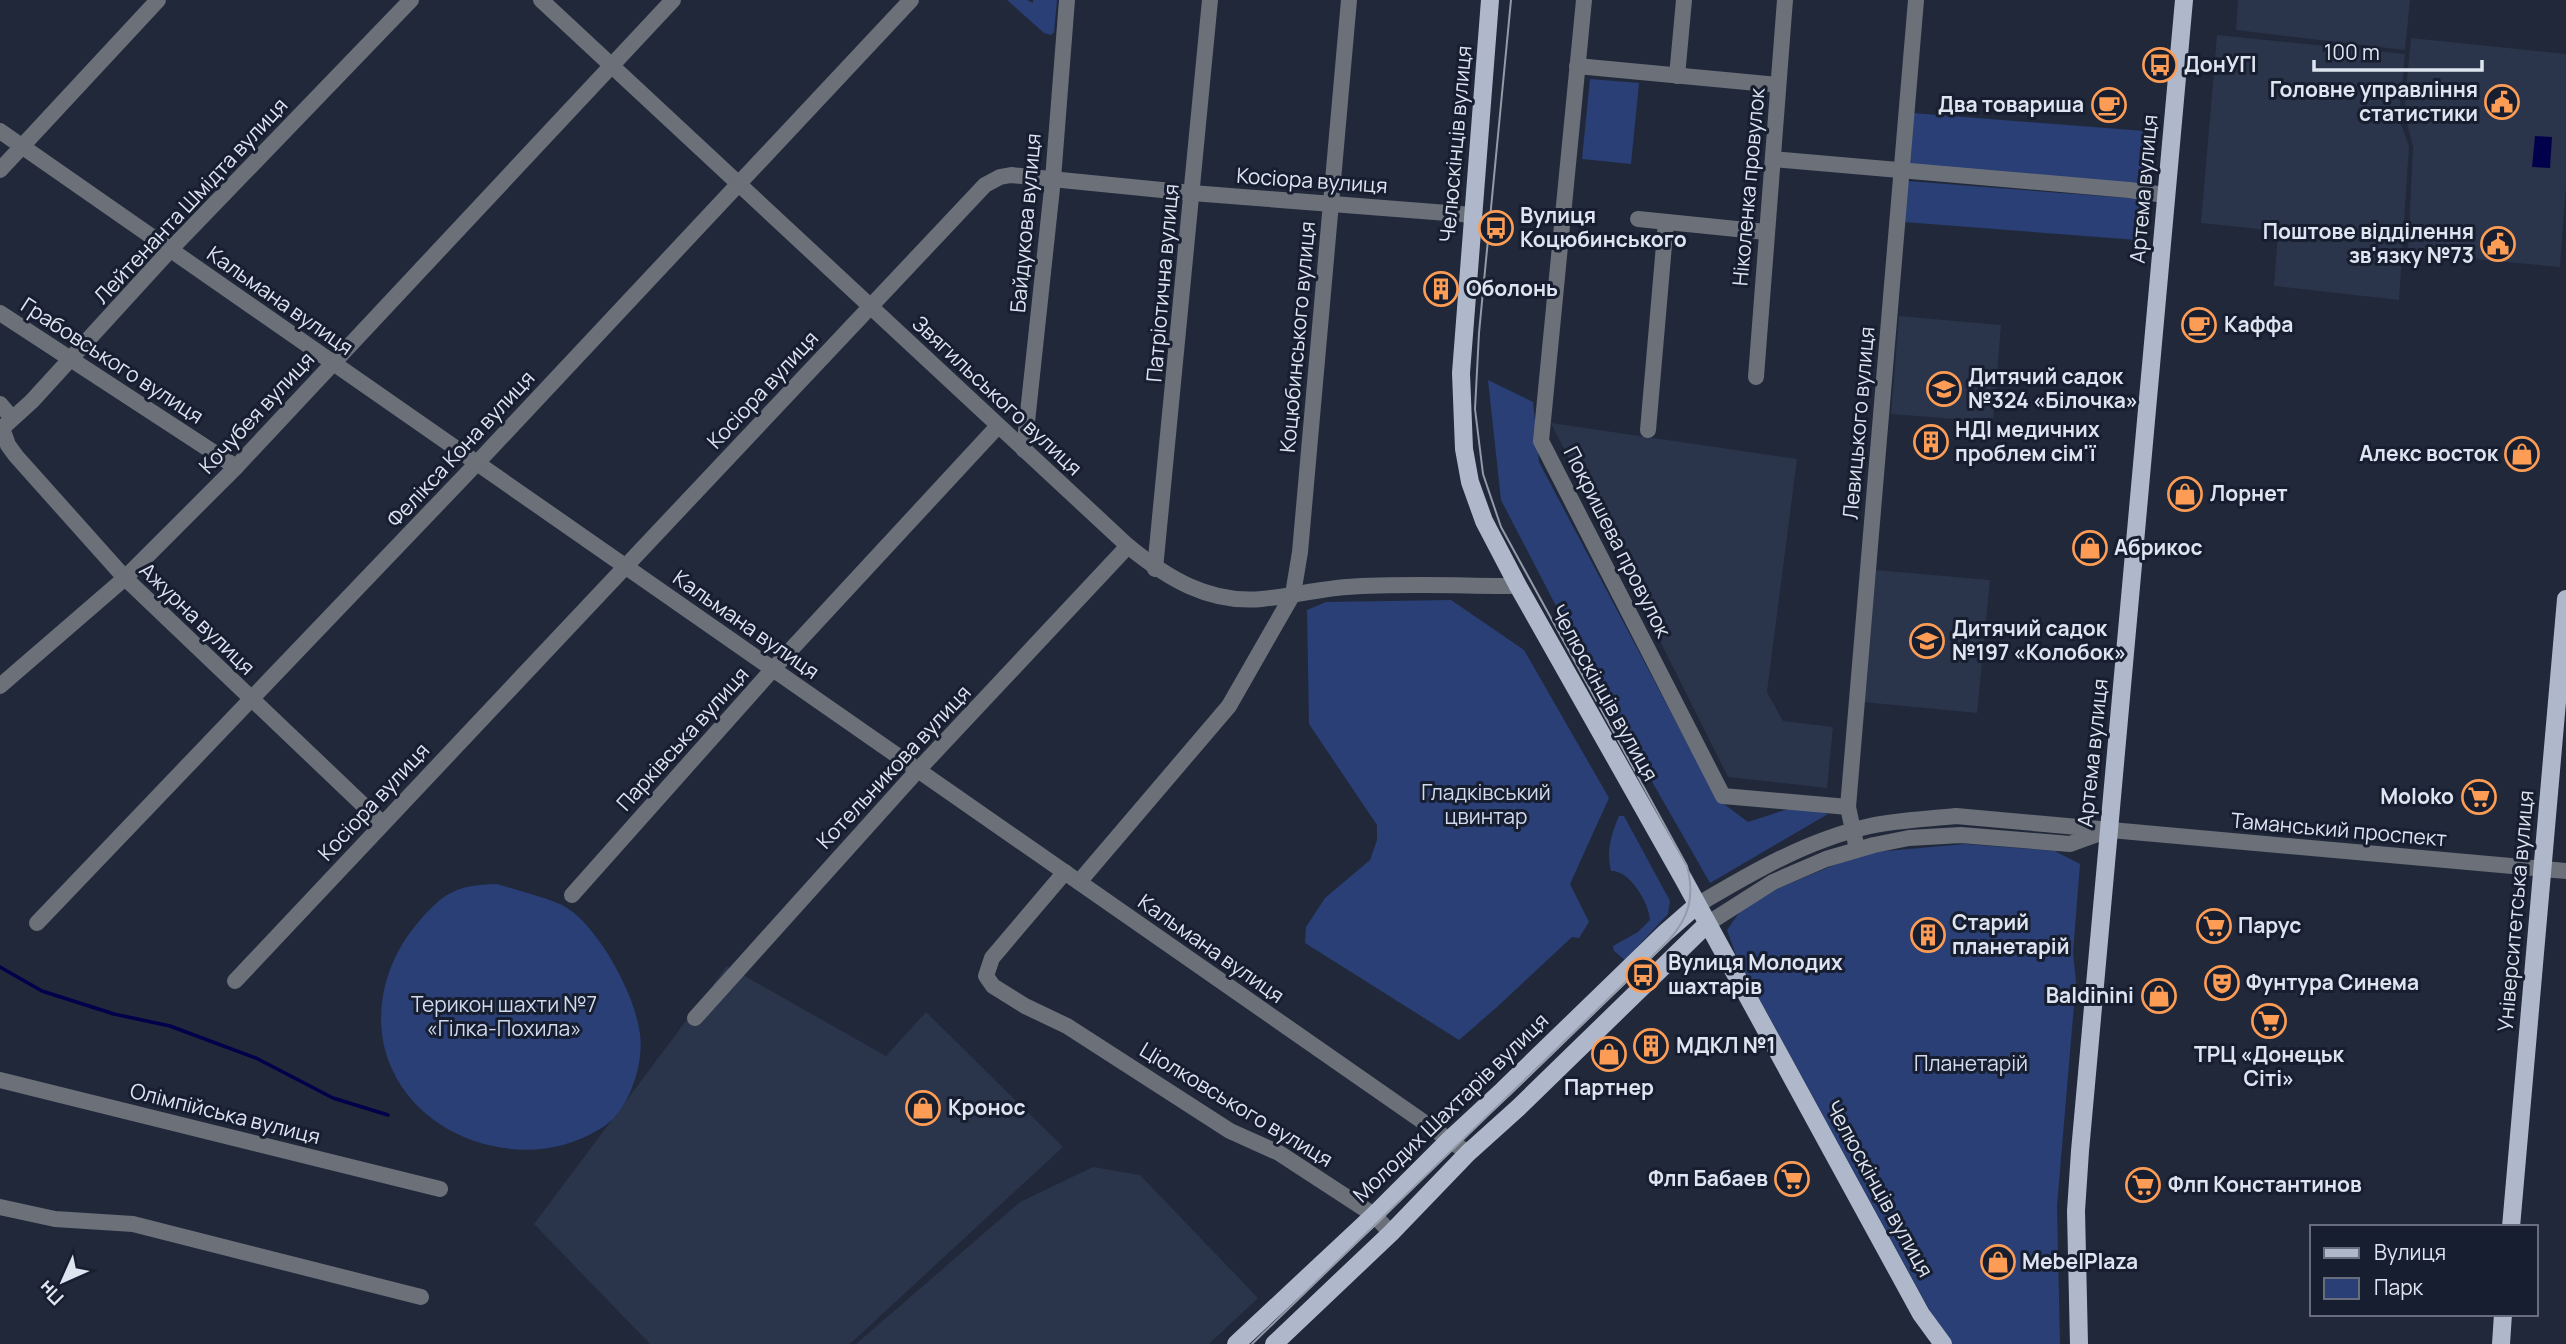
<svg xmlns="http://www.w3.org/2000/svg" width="2566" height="1344" font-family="Manrope,sans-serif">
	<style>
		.built { fill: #2a344b }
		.green { fill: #293f75 }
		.water { fill: #01014b }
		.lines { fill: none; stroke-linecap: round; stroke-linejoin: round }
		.stream { stroke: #01014b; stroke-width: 3.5 }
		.minor { stroke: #6b7079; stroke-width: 16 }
		.major { stroke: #afb8cb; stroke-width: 18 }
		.tram { stroke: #939aa8; stroke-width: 2 }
		.labels { text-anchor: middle; stroke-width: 6; stroke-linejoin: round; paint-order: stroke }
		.poi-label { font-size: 21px; font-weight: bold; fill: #dee4f0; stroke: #171e30; text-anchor: start }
		.street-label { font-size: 21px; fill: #dee4f0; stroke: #171e30 }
		.park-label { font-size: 21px; fill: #d1dbf0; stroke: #171e30 }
	</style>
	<rect width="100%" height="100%" fill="#20283a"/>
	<g class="built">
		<path d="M2238 0H2410L2405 50 2236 30Z"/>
		<path d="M2217 35 2405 54 2399 119 2409 146 2399 300 2274 286 2278 231 2201 223Z"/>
		<path d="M2411 38 2566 54V186L2560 267 2408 253 2413 146 2404 112Z"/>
		<path d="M1899 316 2001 325 1993 422 1891 414Z"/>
		<path d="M1551 423 1797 459 1767 692 1783 721 1833 727 1827 788 1728 777Z"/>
		<path d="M1876 570 1990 580 1977 713 1863 702Z"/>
		<path d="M727 966 886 1056 926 1012 1063 1147 850 1344H650L534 1224Z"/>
		<path d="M1093 1167 1140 1175 1258 1298 1209 1344H856L1020 1202Z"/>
	</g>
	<g class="green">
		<path d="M1007 0H1027L1033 3V0H1057L1054 32 1051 35 1044 33Z"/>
		<path d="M1590 79 1639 83 1631 164 1582 159Z"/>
		<path d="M1913 113 2145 131 2141 184 1909 166Z"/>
		<path d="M1907 181 2140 199 2137 240 1904 222Z"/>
		<path d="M1488 380 1533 402 1539 462 1716 798 1748 822 1797 806 1828 814 1710 883 1599 689 1501 500Z"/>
		<path d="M1451 600 1524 650 1609 798 1570 884 1589 922 1579 938 1572 937 1497 1007 1459 1040 1305 943 1306 927 1325 898 1370 860 1377 840V825L1309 724 1307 610 1326 602Z"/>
		<path d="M1619 816H1624L1670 901 1668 914 1625 960 1614 951 1613 946 1638 932 1650 920C1649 903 1630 870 1611 871 1606 850 1611 835 1619 816Z"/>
		<path d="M1965 844 2055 851 2080 864 2073 953 2076 981 2057 1206 2060 1344H1951L1930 1311 1737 958 1727 930 1741 910 1777 889 1846 860 1875 852Z"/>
		<path d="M497 884C512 889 556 900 567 908 584 919 595 935 606 951 621 975 636 1005 640 1034 644 1063 630 1107 606 1125 593 1134 577 1141 563 1145 499 1162 420 1132 392 1069 370 1022 383 964 416 925 443 893 455 885 497 884Z"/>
	</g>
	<path class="water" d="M2535 136 2552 137 2550 168 2532 167Z"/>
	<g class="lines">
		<path class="stream" d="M0 967 42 991 114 1014 170 1026 256 1058 333 1098 388 1115"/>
		<g class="minor">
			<path d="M541 0 1128 546C1167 578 1209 604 1262 599 1291 596 1319 589 1347 587 1404 583 1461 586 1518 586"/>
			<path d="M1584 0 1541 441 1723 796 1848 807"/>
			<path d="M1577 66 1778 85"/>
			<path d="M1677 76 1684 0"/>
			<path d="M0 131 1468 1153"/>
			<path d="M1773 159 2129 190 2165 195"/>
			<path d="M0 170 158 0"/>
			<path d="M1638 219 1766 232"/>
			<path d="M0 313 236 467"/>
			<path d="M1756 377 1785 0"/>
			<path d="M0 404 12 418"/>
			<path d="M2 428 8 445 16 456 125 578 382 823"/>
			<path d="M0 430 32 401 170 250 411 0"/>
			<path d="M1648 430 1666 222"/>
			<path d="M1024 450 1053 179 1067 0"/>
			<path d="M1155 569 1210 0"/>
			<path d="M0 686 125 578 236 467 673 0"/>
			<path d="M1857 849 1848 807 1916 0"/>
			<path d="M1065 872 992 958 986 976 993 986 1025 1006 1067 1026 1230 1131 1279 1153 1374 1215 1391 1233"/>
			<path d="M1079 882 1229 706 1293 594 1300 552 1349 0"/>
			<path d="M572 895 773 669 998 426"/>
			<path d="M1697 905C1751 873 1807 840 1870 826 1898 820 1927 819 1956 816L2566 871"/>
			<path d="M37 923 477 463 911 0"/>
			<path d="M1707 924 1773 882 1826 859 1874 845 1909 838 1961 835 2070 844 2106 831"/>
			<path d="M235 981 985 185 1000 177 1011 175 1192 193 1473 215"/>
			<path d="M695 1018 918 770 1128 546"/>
			<path d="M0 1080 440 1189"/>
			<path d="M0 1207 55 1219 133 1224 421 1297"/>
		</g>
		<g class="major">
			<path d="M1490 0 1461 373 1464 449 1470 482 1484 521 1518 586 1684 880 1921 1314 1943 1344"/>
			<path d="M2511 1227 2566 599"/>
			<path d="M1236 1344 1374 1215 1449 1140 1503 1090 1665 933 1697 905"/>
			<path d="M1274 1344 1391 1233 1468 1153 1518 1108 1707 924"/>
			<path d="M2079 1344 2076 1211 2080 1151 2184 0"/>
			<path d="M2501 1344 2503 1314"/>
		</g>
		<path class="tram" d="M1252 1344 1668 941C1689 918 1695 897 1687 866L1501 527 1483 474 1475 409 1479 333 1511 0"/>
	</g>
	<defs>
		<g id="bus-ring" transform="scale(1.75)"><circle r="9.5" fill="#171e30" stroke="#fd9d55" stroke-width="1.5"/><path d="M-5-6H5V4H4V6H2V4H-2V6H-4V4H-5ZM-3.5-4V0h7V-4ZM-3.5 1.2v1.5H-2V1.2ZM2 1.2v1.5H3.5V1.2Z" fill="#fd9d55"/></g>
		<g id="civic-ring" transform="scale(1.75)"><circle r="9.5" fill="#171e30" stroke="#fd9d55" stroke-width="1.5"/><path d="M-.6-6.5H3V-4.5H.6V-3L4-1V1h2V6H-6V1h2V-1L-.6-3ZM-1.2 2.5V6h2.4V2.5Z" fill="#fd9d55"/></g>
		<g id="cafe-ring" transform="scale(1.75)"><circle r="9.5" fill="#171e30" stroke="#fd9d55" stroke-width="1.5"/><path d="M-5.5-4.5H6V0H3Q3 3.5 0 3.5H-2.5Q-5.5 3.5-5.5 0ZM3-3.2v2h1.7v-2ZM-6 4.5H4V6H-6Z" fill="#fd9d55"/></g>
		<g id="building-ring" transform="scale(1.75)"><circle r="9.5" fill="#171e30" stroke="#fd9d55" stroke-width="1.5"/><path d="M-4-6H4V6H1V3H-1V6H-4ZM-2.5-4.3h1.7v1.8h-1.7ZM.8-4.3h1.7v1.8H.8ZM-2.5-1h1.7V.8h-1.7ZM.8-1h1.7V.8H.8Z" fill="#fd9d55"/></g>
		<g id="school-ring" transform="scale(1.75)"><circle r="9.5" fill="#171e30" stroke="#fd9d55" stroke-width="1.5"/><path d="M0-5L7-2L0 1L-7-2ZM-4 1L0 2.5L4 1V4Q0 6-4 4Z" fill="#fd9d55"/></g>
		<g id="shop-ring" transform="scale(1.75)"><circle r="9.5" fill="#171e30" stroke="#fd9d55" stroke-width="1.5"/><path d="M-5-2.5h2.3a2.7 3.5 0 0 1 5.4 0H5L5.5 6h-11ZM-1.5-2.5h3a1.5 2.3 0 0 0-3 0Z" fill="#fd9d55"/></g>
		<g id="supermarket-ring" transform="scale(1.75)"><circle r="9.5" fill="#171e30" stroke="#fd9d55" stroke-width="1.5"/><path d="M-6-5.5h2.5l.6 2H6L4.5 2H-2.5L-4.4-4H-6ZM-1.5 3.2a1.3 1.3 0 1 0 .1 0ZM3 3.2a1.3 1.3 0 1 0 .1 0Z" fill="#fd9d55"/></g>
		<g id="theatre-ring" transform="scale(1.75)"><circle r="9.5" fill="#171e30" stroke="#fd9d55" stroke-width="1.5"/><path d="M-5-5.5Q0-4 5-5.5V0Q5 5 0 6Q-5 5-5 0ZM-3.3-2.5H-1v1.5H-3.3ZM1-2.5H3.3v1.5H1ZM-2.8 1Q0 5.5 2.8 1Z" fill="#fd9d55"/></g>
	</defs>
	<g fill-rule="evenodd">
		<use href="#bus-ring" x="2160" y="65"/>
		<use href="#civic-ring" x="2502" y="102"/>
		<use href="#cafe-ring" x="2109" y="105"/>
		<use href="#bus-ring" x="1496" y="228"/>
		<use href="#civic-ring" x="2498" y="244"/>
		<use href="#building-ring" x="1441" y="289"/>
		<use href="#cafe-ring" x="2199" y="325"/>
		<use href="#school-ring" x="1944" y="389"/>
		<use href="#building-ring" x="1931" y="442"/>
		<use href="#shop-ring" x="2522" y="454"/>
		<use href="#shop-ring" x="2185" y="494"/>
		<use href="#shop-ring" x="2090" y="548"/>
		<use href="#school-ring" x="1927" y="641"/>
		<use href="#supermarket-ring" x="2479" y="797"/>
		<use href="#supermarket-ring" x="2214" y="926"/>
		<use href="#building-ring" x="1928" y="935"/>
		<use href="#bus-ring" x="1643" y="975"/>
		<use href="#theatre-ring" x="2222" y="983"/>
		<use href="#shop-ring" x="2159" y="996"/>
		<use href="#supermarket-ring" x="2269" y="1021"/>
		<use href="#building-ring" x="1651" y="1046"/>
		<use href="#shop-ring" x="1609" y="1054"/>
		<use href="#shop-ring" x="923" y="1108"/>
		<use href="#supermarket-ring" x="1792" y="1179"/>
		<use href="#supermarket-ring" x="2143" y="1185"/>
		<use href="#shop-ring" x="1998" y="1262"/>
	</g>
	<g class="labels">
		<g class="poi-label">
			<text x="2184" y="72">ДонУГІ</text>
			<text x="2478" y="97" text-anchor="end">Головне управління<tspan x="2478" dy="24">статистики</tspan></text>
			<text x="2084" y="112" text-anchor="end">Два товариша</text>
			<text x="1520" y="223">Вулиця<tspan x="1520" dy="24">Коцюбинського</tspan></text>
			<text x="2474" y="239" text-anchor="end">Поштове відділення<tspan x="2474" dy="24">зв'язку №73</tspan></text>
			<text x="1466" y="296">Оболонь</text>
			<text x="2224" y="332">Каффа</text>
			<text x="1968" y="384">Дитячий садок<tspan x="1968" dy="24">№324 «Білочка»</tspan></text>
			<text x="1955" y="437">НДІ медичних<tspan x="1955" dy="24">проблем сім'ї</tspan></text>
			<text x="2498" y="461" text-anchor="end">Алекс восток</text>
			<text x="2210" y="501">Лорнет</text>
			<text x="2114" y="555">Абрикос</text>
			<text x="1952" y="636">Дитячий садок<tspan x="1952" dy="24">№197 «Колобок»</tspan></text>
			<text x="2454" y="804" text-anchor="end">Moloko</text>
			<text x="1952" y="930">Старий<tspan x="1952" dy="24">планетарій</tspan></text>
			<text x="2238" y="933">Парус</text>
			<text x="1668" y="970">Вулиця Молодих<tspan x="1668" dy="24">шахтарів</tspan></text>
			<text x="2246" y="990">Фунтура Синема</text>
			<text x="2134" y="1003" text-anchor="end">Baldinini</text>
			<text x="1676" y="1053">МДКЛ №1</text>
			<text x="2269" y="1062" text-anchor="middle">ТРЦ «Донецьк<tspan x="2269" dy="24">Сіті»</tspan></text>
			<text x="1609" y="1095" text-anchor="middle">Партнер</text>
			<text x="948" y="1115">Кронос</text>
			<text x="1768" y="1186" text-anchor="end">Флп Бабаев</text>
			<text x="2168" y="1192">Флп Константинов</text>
			<text x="2022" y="1269">MebelPlaza</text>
		</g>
		<g class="street-label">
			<text transform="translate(1456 144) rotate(-85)" y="7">Челюскінців вулиця</text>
			<text transform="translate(1312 181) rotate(4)" y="7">Косіора вулиця</text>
			<text transform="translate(1749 187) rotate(-85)" y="7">Ніколенка провулок</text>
			<text transform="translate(2144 189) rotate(-85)" y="7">Артема вулиця</text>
			<text transform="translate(191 201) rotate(-47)" y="7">Лейтенанта Шмідта вулиця</text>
			<text transform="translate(1026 223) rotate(-85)" y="7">Байдукова вулиця</text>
			<text transform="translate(1163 283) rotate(-85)" y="7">Патріотична вулиця</text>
			<text transform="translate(280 301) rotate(35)" y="7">Кальмана вулиця</text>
			<text transform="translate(1298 337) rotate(-85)" y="7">Коцюбинського вулиця</text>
			<text transform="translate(112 361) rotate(33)" y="7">Грабовського вулиця</text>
			<text transform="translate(763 390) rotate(-47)" y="7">Косіора вулиця</text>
			<text transform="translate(997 396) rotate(43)" y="7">Звягильського вулиця</text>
			<text transform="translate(257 413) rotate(-47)" y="7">Кочубея вулиця</text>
			<text transform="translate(1859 423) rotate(-85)" y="7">Левицького вулиця</text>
			<text transform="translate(461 449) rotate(-47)" y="7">Фелікса Кона вулиця</text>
			<text transform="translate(1617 542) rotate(63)" y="7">Покришева провулок</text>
			<text transform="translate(197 619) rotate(44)" y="7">Ажурна вулиця</text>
			<text transform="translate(746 625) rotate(35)" y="7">Кальмана вулиця</text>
			<text transform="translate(1604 693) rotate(61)" y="7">Челюскінців вулиця</text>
			<text transform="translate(683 739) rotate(-48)" y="7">Парківська вулиця</text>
			<text transform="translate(2093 753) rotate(-84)" y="7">Артема вулиця</text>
			<text transform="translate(894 767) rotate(-47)" y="7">Котельникова вулиця</text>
			<text transform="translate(374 802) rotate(-47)" y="7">Косіора вулиця</text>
			<text transform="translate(2339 830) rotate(5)" y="7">Таманський проспект</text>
			<text transform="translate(2516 911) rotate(-85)" y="7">Університетська вулиця</text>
			<text transform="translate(1211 949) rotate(35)" y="7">Кальмана вулиця</text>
			<text transform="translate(1236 1105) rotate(31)" y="7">Ціолковського вулиця</text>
			<text transform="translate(1451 1108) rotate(-44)" y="7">Молодих Шахтарів вулиця</text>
			<text transform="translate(225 1114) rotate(14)" y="7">Олімпійська вулиця</text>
			<text transform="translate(1879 1189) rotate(61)" y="7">Челюскінців вулиця</text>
		</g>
		<g class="park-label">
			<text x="1486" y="800">Гладківський<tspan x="1486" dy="24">цвинтар</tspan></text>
			<text x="504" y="1012">Терикон шахти №7<tspan x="504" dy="24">«Гілка-Похила»</tspan></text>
			<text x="1971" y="1071">Планетарій</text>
		</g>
	</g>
	<rect x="2310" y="1225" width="228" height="91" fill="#171e30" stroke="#676d7d" stroke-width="2"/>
	<rect x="2324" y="1248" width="35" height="10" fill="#afb8cb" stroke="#676d7d" stroke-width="2"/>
	<text x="2374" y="1260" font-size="21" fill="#dee4f0">Вулиця</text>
	<rect x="2324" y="1278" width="35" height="21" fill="#293f75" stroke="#676d7d" stroke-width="2"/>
	<text x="2374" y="1295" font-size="21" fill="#dee4f0">Парк</text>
	<g transform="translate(63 1281) rotate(225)" stroke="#171e30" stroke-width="5" paint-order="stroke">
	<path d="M0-5L12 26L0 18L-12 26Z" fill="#dee4f0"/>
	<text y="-10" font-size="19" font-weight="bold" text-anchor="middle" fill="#dee4f0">Пн</text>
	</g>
	<path d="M2314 60v10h168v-10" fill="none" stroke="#dee4f0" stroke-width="3.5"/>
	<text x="2324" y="60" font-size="21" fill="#dee4f0" stroke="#171e30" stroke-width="5" paint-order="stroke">100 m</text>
</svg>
